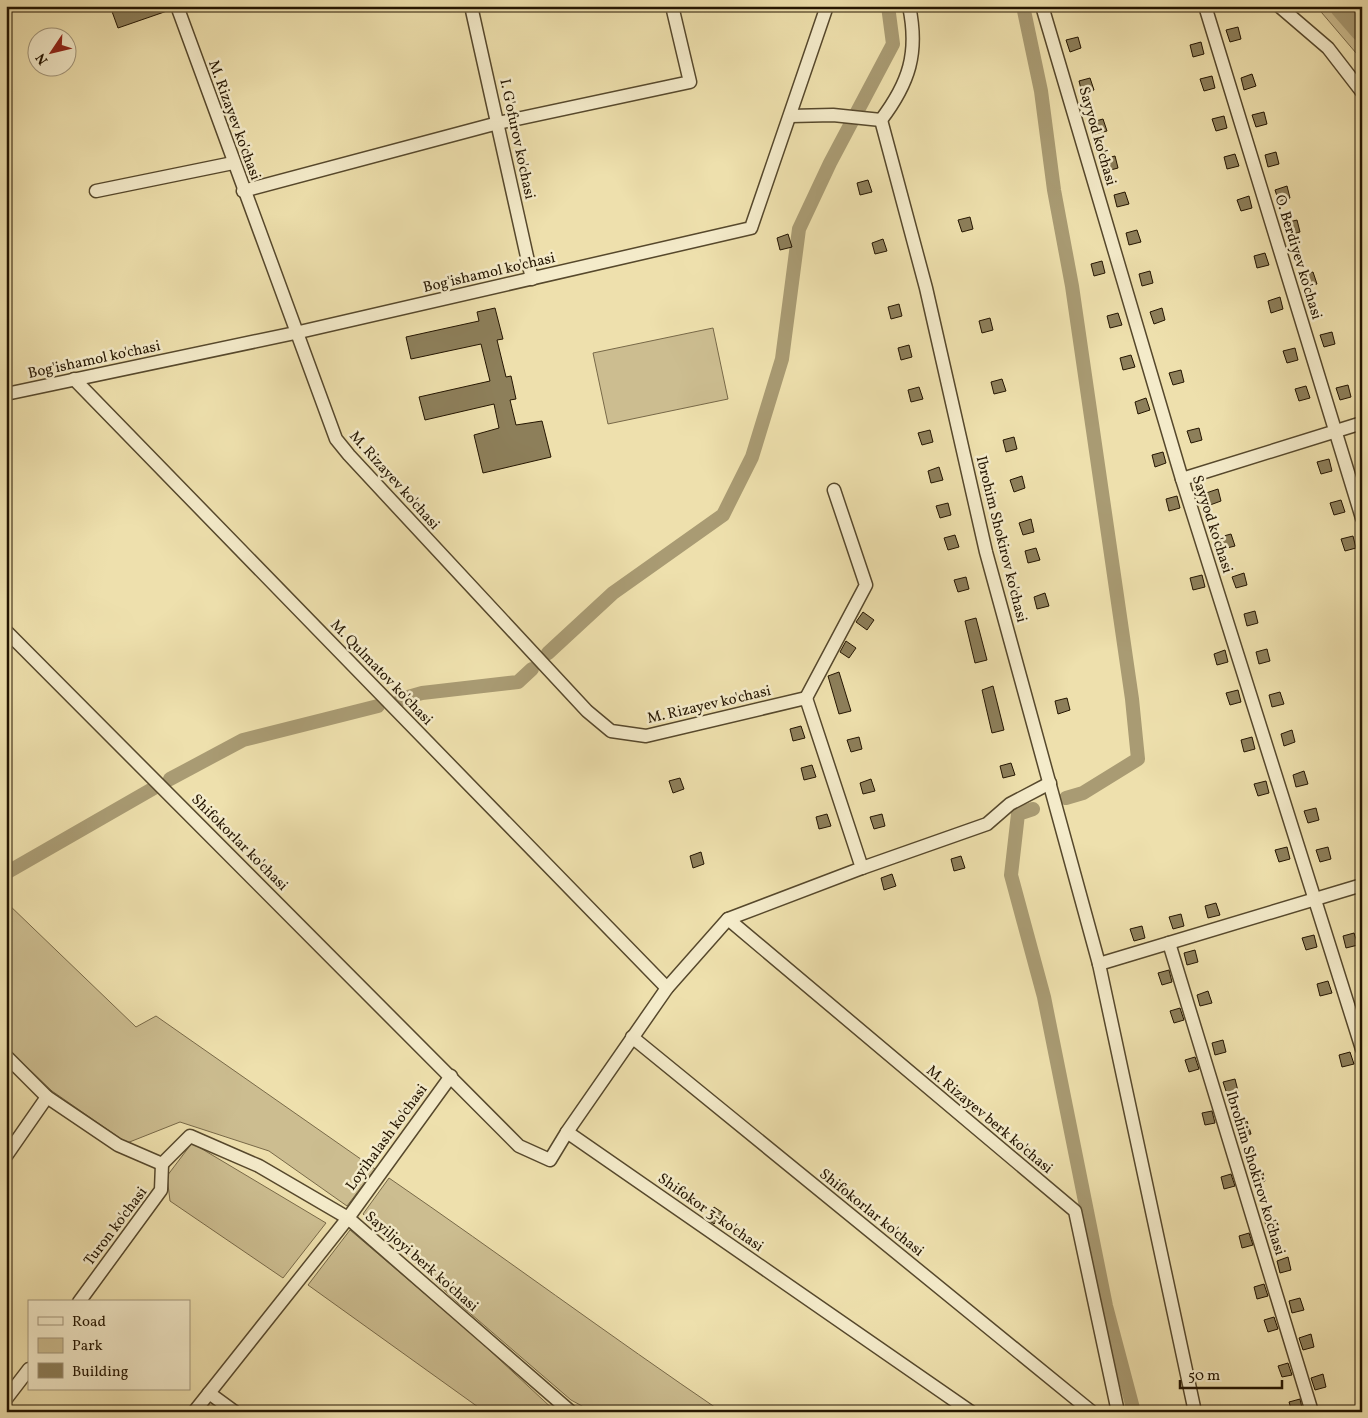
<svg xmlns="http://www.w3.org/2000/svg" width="1368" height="1418" font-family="Vollkorn,serif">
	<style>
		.green { fill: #ccbd90; stroke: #786948 }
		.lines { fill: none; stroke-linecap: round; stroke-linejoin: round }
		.canal { stroke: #a99b73; stroke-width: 14 }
		.river { stroke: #a99b73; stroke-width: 25 }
		.building { fill: #8d7f5a; stroke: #241501 }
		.minor-casing { stroke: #56482c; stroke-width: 15 }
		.minor { stroke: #f4ebca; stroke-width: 12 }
		.labels { text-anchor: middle; stroke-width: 5; stroke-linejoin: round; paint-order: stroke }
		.street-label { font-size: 15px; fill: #241501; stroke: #f4ebca }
	</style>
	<rect width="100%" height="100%" fill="#eee0ad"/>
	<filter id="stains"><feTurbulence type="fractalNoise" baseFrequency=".004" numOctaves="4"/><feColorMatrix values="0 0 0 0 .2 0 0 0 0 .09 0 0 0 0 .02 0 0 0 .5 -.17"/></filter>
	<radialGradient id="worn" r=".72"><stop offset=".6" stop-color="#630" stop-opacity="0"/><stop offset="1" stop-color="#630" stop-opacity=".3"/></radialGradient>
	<g class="green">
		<path d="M1316 6H1362V60Z"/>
		<path d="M713 328 728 399 608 424 593 353Z"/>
		<path d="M6 902 136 1027 156 1016 375 1169 347 1206 269 1151 180 1122 127 1143 52 1091 6 1047Z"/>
		<path d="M192 1143 326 1223 283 1278 170 1201 167 1176Z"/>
		<path d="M389 1178C501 1255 610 1336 722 1412H593L571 1400 457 1302 363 1214Z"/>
		<path d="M350 1230 472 1334 556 1412H485L308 1285Z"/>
	</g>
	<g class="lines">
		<g class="canal">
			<path d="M1023 6 1041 91 1054 190 1072 286 1132 699 1138 759 1083 793 1066 798"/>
			<path d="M548 653 613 593 723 515 752 457 782 359 799 229 830 163 893 44 888 6"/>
			<path d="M401 699 422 693 518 682 532 669"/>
			<path d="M170 779 243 740 378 706"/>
			<path d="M1033 809 1018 814 1011 875 1044 997 1106 1306 1134 1412"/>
			<path d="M6 873 154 788"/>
		</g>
		<path class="river" d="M1342 6 1362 29"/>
	</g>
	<g class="building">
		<path d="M110 6H169L170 10 118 28Z"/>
		<path d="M1238 27 1241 39 1230 42 1226 30Z"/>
		<path d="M1078 37 1081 48 1070 52 1066 40Z"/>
		<path d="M1201 42 1204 54 1193 57 1190 45Z"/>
		<path d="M1252 74 1256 86 1244 90 1241 78Z"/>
		<path d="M1212 76 1215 88 1204 91 1200 79Z"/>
		<path d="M1090 78 1094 90 1082 93 1079 81Z"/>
		<path d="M1264 112 1267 124 1256 127 1252 115Z"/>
		<path d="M1224 116 1227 128 1216 131 1212 119Z"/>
		<path d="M1103 119 1107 131 1095 134 1092 122Z"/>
		<path d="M1276 152 1279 164 1268 167 1265 155Z"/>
		<path d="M1235 154 1239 166 1227 169 1224 157Z"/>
		<path d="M1115 156 1118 168 1107 171 1103 159Z"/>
		<path d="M868 180 872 192 860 195 857 183Z"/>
		<path d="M1287 186 1290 198 1279 202 1275 190Z"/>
		<path d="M1125 192 1129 204 1117 207 1114 195Z"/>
		<path d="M1249 196 1252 208 1241 211 1237 200Z"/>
		<path d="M970 217 973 229 962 232 958 220Z"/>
		<path d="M1297 220 1300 232 1289 235 1285 223Z"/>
		<path d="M1137 230 1141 242 1129 245 1126 233Z"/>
		<path d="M788 234 792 247 780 250 777 238Z"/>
		<path d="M883 239 887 251 875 254 872 243Z"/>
		<path d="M1265 253 1269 265 1257 268 1254 256Z"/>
		<path d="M1102 261 1105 273 1094 276 1091 264Z"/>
		<path d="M1150 271 1153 283 1142 286 1139 274Z"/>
		<path d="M1313 272 1317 284 1305 287 1302 275Z"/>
		<path d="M1280 297 1283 309 1271 313 1268 301Z"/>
		<path d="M899 304 902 316 891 319 888 307Z"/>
		<path d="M495 308 503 339 497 340 506 377 511 376 516 399 510 400 516 425 542 421 551 457 483 473 474 435 499 428 494 404 425 420 419 397 490 381 481 344 411 359 406 337 479 321 477 312Z"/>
		<path d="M1162 308 1165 320 1154 324 1150 312Z"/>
		<path d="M1118 313 1122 325 1110 328 1107 316Z"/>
		<path d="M990 318 993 330 982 333 979 321Z"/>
		<path d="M1332 332 1335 344 1324 347 1320 335Z"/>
		<path d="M909 345 912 357 901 360 898 348Z"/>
		<path d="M1295 348 1298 360 1287 363 1283 351Z"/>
		<path d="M1131 355 1135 367 1123 370 1120 358Z"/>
		<path d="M1181 370 1184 382 1173 385 1169 373Z"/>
		<path d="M1002 379 1006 391 994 394 991 382Z"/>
		<path d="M1348 385 1351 397 1340 400 1336 388Z"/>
		<path d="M1306 386 1310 398 1299 401 1295 389Z"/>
		<path d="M919 387 923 399 911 402 908 390Z"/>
		<path d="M1146 398 1150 410 1138 414 1135 402Z"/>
		<path d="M1199 428 1202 440 1191 443 1187 431Z"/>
		<path d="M930 430 933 442 922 445 918 433Z"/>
		<path d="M1014 437 1017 449 1006 452 1003 440Z"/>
		<path d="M1163 452 1166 463 1155 467 1152 455Z"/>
		<path d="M1329 459 1332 471 1321 474 1317 462Z"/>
		<path d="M939 467 943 480 931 483 928 471Z"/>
		<path d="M1022 476 1025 488 1014 492 1010 480Z"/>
		<path d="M1218 489 1221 501 1210 505 1206 493Z"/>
		<path d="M1177 496 1180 508 1169 511 1166 499Z"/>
		<path d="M1341 500 1345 512 1334 515 1330 503Z"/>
		<path d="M948 503 951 515 940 518 936 506Z"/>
		<path d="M1031 519 1034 532 1023 535 1019 523Z"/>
		<path d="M1231 534 1235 546 1223 549 1220 537Z"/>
		<path d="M955 535 959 547 948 550 944 538Z"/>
		<path d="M1353 536 1356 548 1345 551 1341 539Z"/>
		<path d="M1036 548 1040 560 1028 563 1025 551Z"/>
		<path d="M1244 573 1247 585 1236 588 1232 577Z"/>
		<path d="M1202 575 1205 587 1193 590 1190 578Z"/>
		<path d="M966 577 969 589 958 592 954 580Z"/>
		<path d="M1045 593 1049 606 1037 609 1034 597Z"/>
		<path d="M1255 611 1258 623 1247 626 1244 614Z"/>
		<path d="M863 612 874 620 867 630 856 622Z"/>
		<path d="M976 618 987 660 975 663 965 621Z"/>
		<path d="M846 641 856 648 849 658 840 652Z"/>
		<path d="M1267 649 1270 661 1259 664 1256 652Z"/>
		<path d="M1225 650 1228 662 1217 665 1214 654Z"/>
		<path d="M839 672 851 711 839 714 828 676Z"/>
		<path d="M993 686 1004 730 992 733 982 690Z"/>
		<path d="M1238 690 1241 702 1230 705 1226 693Z"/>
		<path d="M1280 692 1284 704 1272 707 1269 695Z"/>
		<path d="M1067 698 1070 710 1058 714 1055 701Z"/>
		<path d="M801 726 805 738 793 741 790 729Z"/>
		<path d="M1292 730 1295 742 1284 746 1281 734Z"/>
		<path d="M859 737 862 749 851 752 847 740Z"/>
		<path d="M1252 737 1255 749 1244 752 1241 740Z"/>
		<path d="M1011 763 1015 775 1003 778 1000 766Z"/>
		<path d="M812 765 816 777 804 780 801 768Z"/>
		<path d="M1304 771 1308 784 1296 787 1293 775Z"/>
		<path d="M680 778 684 789 673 793 669 781Z"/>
		<path d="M871 779 875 791 863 794 860 783Z"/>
		<path d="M1266 781 1269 793 1258 796 1254 784Z"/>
		<path d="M1316 808 1319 820 1308 823 1304 811Z"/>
		<path d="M827 814 831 826 819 829 816 817Z"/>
		<path d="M882 814 885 826 874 829 870 817Z"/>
		<path d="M1287 847 1290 859 1279 862 1275 850Z"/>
		<path d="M1328 847 1331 859 1320 862 1316 850Z"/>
		<path d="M701 852 704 864 693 868 690 856Z"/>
		<path d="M961 856 965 868 954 871 951 859Z"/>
		<path d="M892 874 896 886 884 890 881 878Z"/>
		<path d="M1216 903 1220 915 1208 918 1205 906Z"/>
		<path d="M1181 914 1184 926 1173 929 1169 917Z"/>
		<path d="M1142 926 1145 938 1134 941 1130 929Z"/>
		<path d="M1354 933 1358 945 1346 948 1343 936Z"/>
		<path d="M1314 935 1317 947 1306 950 1302 938Z"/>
		<path d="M1195 950 1198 962 1187 965 1184 953Z"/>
		<path d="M1169 970 1172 982 1162 985 1158 973Z"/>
		<path d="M1328 981 1332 993 1320 996 1317 984Z"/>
		<path d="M1208 991 1212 1003 1200 1006 1197 995Z"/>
		<path d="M1180 1008 1184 1020 1174 1023 1170 1011Z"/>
		<path d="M1223 1040 1226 1052 1215 1055 1212 1043Z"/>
		<path d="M1350 1052 1354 1064 1342 1067 1339 1055Z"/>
		<path d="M1195 1057 1199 1069 1189 1072 1185 1060Z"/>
		<path d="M1235 1079 1238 1091 1227 1094 1223 1082Z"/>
		<path d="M1212 1111 1215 1123 1205 1125 1202 1113Z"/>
		<path d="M1247 1121 1251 1134 1239 1136 1236 1125Z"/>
		<path d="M1262 1169 1265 1181 1254 1185 1250 1173Z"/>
		<path d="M1231 1174 1235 1186 1224 1189 1221 1177Z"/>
		<path d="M714 1207 723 1213 714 1224 706 1218Z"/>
		<path d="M1276 1219 1280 1231 1268 1234 1265 1222Z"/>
		<path d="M1249 1233 1253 1245 1242 1248 1239 1236Z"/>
		<path d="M1288 1257 1291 1270 1280 1273 1277 1261Z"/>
		<path d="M1264 1284 1268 1296 1257 1299 1254 1287Z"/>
		<path d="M1300 1298 1304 1310 1292 1313 1289 1301Z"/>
		<path d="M1274 1317 1278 1329 1268 1332 1264 1320Z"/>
		<path d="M1311 1334 1314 1347 1303 1350 1299 1338Z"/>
		<path d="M1288 1363 1292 1375 1282 1377 1278 1366Z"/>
		<path d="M1323 1374 1326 1387 1315 1390 1311 1378Z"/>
		<path d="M1300 1399 1303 1412H1292L1289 1402Z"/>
	</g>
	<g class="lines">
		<g class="minor-casing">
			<g id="minor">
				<path d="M177 6 336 439 349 455 587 711 611 731 646 736 806 698 862 868 728 919 667 988 567 1132"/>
				<path d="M471 6 532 279"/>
				<path d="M1042 6 1182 479 1362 1049"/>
				<path d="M1205 6 1362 518"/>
				<path d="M1279 6 1328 48 1362 92"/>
				<path d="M790 116 833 115 881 120C909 83 919 53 909 6"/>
				<path d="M881 120 926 288 986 552 1099 964 1195 1412"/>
				<path d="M96 191 233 163"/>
				<path d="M243 191 498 123 690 82 672 6"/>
				<path d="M74 379 667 988"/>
				<path d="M6 394 295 333 751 228 827 6"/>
				<path d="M1182 479 1362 423"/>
				<path d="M6 631 519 1146 550 1160 567 1132 971 1412"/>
				<path d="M806 698 866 585 834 490"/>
				<path d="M862 868 987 824 1010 804 1050 783"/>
				<path d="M728 919 1075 1211 1118 1412"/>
				<path d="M1169 943 1312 1412"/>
				<path d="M1099 964 1362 885"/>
				<path d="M632 1037 1092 1412"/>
				<path d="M6 1056 47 1097 118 1145 162 1164 190 1136 259 1166 348 1218 451 1076"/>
				<path d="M6 1156 47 1097"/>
				<path d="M79 1302 161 1190 162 1164"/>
				<path d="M209 1393 235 1412"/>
				<path d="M6 1399 29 1369"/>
				<path d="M194 1412 348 1218 571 1412"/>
			</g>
		</g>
		<use href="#minor" class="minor"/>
	</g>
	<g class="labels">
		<g class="street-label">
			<text transform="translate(235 120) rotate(70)" y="5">M. Rizayev ko'chasi</text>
			<text transform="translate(1098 136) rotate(74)" y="5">Sayyod ko'chasi</text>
			<text transform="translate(518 139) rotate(78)" y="5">I. G'ofurov ko'chasi</text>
			<text transform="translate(1299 257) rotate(73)" y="5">O. Berdiyev ko'chasi</text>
			<text transform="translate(489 272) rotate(-13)" y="5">Bog'ishamol ko'chasi</text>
			<text transform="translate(94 359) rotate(-12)" y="5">Bog'ishamol ko'chasi</text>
			<text transform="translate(395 480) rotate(48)" y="5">M. Rizayev ko'chasi</text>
			<text transform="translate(1213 524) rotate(72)" y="5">Sayyod ko'chasi</text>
			<text transform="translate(1002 539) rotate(76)" y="5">Ibrohim Shokirov ko'chasi</text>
			<text transform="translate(382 672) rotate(46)" y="5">M. Qulmatov ko'chasi</text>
			<text transform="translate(709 704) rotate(-13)" y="5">M. Rizayev ko'chasi</text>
			<text transform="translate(240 842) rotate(45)" y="5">Shifokorlar ko'chasi</text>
			<text transform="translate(990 1119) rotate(40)" y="5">M. Rizayev berk ko'chasi</text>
			<text transform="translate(386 1137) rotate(-54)" y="5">Loyihalash ko'chasi</text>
			<text transform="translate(1256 1173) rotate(73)" y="5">Ibrohim Shokirov ko'chasi</text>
			<text transform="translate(711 1212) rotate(35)" y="5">Shifokor 3-ko'chasi</text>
			<text transform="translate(872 1212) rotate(39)" y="5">Shifokorlar ko'chasi</text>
			<text transform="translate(115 1226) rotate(-53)" y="5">Turon ko'chasi</text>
			<text transform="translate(422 1261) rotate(41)" y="5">Sayiljoyi berk ko'chasi</text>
		</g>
	</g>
	<rect width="1368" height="1418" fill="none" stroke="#eee0ad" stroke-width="25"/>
	<rect x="8" y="8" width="1353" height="1403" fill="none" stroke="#241501" stroke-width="2.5"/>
	<rect x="12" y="12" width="1343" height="1393" fill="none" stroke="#241501"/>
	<rect x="28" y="1300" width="162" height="90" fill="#f4ebca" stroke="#a1957a"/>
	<rect x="38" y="1317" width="25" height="8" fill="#f4ebca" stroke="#a1957a"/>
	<text x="72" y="1326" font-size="15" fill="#241501">Road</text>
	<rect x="38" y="1338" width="25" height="15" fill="#ccbd90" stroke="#a1957a"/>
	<text x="72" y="1350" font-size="15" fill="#241501">Park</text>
	<rect x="38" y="1363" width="25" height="15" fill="#8d7f5a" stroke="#a1957a"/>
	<text x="72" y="1376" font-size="15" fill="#241501">Building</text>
	<g transform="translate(52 52) rotate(235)"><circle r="24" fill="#f4ebca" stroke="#a1957a"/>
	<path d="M0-4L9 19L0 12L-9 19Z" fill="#8f2418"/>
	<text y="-8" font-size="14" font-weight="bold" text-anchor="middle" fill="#241501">N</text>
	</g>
	<path d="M1180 1380v8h102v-8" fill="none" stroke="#241501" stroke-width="2.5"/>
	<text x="1188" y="1380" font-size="15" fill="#241501" stroke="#f4ebca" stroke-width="4" paint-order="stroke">50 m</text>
	<rect width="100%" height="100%" filter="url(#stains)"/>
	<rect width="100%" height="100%" fill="url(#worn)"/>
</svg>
